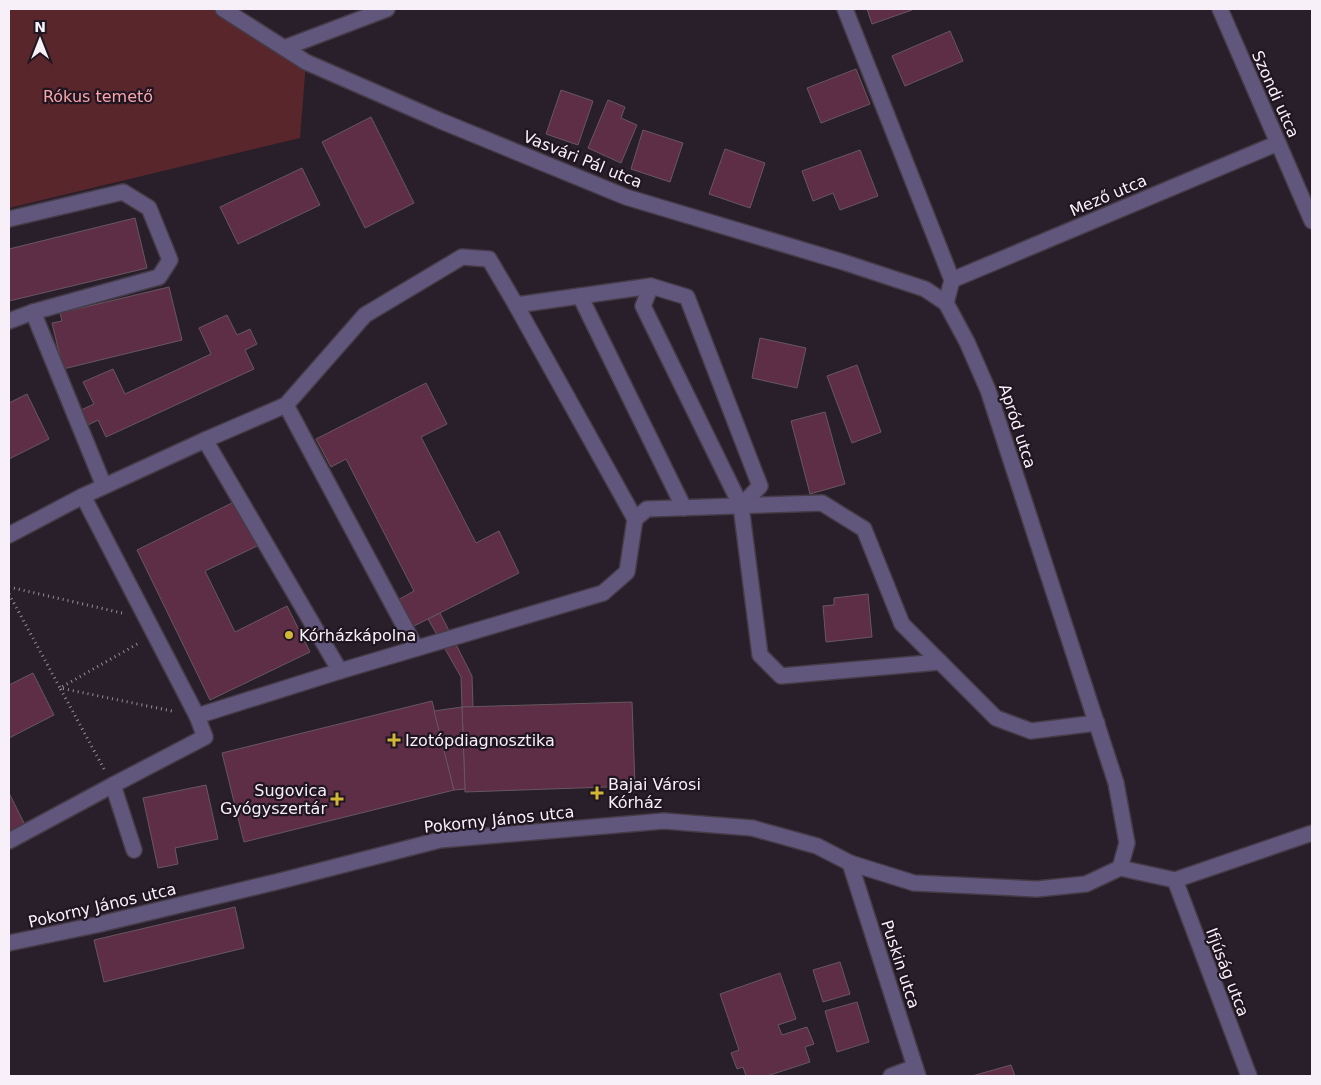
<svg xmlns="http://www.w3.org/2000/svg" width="1321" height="1085" font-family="'DejaVu Sans',sans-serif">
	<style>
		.green { fill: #59262b }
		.building { fill: #5d2e46; stroke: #68575f }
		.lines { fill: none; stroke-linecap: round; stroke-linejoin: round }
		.minor-casing { stroke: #463c48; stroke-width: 18 }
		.path { stroke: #978e98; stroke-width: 3; stroke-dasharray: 1 4; stroke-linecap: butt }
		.minor { stroke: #61577d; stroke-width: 15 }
		.poi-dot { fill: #d2b736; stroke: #201621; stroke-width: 2 }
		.labels { text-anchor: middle; stroke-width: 4.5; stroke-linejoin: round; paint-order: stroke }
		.street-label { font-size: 16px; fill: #f7f0f8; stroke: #201621 }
		.park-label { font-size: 16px; fill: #fca4a9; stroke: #201621 }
		.poi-label { font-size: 16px; fill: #f7f0f8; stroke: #201621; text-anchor: start }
	</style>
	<rect width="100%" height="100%" fill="#291f2b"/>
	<path class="green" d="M9 9H223L306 62 300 138 9 208Z"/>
	<g class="building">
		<path d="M867 9H911L912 10 872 24Z"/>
		<path d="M950 31 963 61 905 86 892 56Z"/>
		<path d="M856 69 870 104 821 123 807 88Z"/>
		<path d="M561 90 593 101 578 145 546 134Z"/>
		<path d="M608 100 625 107 621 118 637 125 621 163 588 148Z"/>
		<path d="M371 117 414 203 365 228 322 142Z"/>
		<path d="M643 130 683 143 670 182 631 169Z"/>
		<path d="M725 149 765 163 750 208 709 194Z"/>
		<path d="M860 150 878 196 840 210 833 193 813 201 802 171Z"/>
		<path d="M302 168 320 205 238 244 220 207Z"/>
		<path d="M135 218 147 268 9 301V249Z"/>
		<path d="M169 287 182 340 63 369 52 323 62 321 60 313Z"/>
		<path d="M227 315 237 335 250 329 257 344 245 350 254 369 106 437 98 420 88 425 81 410 94 404 83 382 113 369 125 394 211 354 199 328Z"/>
		<path d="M760 338 806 348 797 388 752 378Z"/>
		<path d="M857 365 881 432 852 443 827 376Z"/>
		<path d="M426 383 447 424 421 437 476 543 499 531 519 573 412 627 398 600 414 591 346 459 331 467 316 439Z"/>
		<path d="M27 394 49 439 9 459V403Z"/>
		<path d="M825 412 845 484 810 494 791 421Z"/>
		<path d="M236 501 257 546 205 571 235 632 287 606 310 652 210 700 137 550Z"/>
		<path d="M868 594 872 637 826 642 823 606 834 605V598Z"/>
		<path d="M440 613 472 676 473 707H462L461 677 428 619Z"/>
		<path d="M33 673 54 715 9 738V685Z"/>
		<path d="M432 701 454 790 244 842 222 753Z"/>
		<path d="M632 702 635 786 465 792 462 707Z"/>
		<path d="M462 707 465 789 454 790 434 711Z"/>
		<path d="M206 785 218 839 175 848 178 864 158 868 143 798Z"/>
		<path d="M9 793 25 825 9 833Z"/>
		<path d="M235 907 244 948 104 982 94 940Z"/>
		<path d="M840 962 850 994 823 1002 813 970Z"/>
		<path d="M780 973 796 1019 778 1025 782 1035 807 1027 814 1044 805 1047 810 1062 767 1076H746L743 1067 737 1069 731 1053 739 1050 720 994Z"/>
		<path d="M857 1002 869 1042 837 1052 825 1011Z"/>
		<path d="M1011 1065 1015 1076H972Z"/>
	</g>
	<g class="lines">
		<g class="minor-casing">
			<g id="minor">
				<path d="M223 9 306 62 441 121 626 197 843 262 925 289 946 303"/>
				<path d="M845 9 952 280 946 303 967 342 988 390 1116 783 1127 843 1120 868"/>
				<path d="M1220 9 1312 221"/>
				<path d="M284 48 387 9"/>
				<path d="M9 219 123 192 149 208 170 260 159 277 33 312 9 321"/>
				<path d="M952 280 1278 143"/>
				<path d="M651 286 643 306 741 506 760 655 781 676 940 662"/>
				<path d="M580 296 684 508"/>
				<path d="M516 305 635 519"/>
				<path d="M33 312 104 486"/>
				<path d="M286 405 365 315 462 257 489 259 516 305 651 286 687 297 760 486 741 506"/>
				<path d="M205 440 286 405 416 648"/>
				<path d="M9 535 83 496"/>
				<path d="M197 716 83 496 205 440 340 671"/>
				<path d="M9 841 113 785"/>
				<path d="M134 850 113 785 205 737 197 716 340 671 603 593 627 572 635 519 647 509 822 503 864 529 902 624 996 718 1031 731 1097 723"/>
				<path d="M850 863 918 1076"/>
				<path d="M1175 880 1249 1076"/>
				<path d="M9 943 96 925 280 881 440 840 664 821 752 828 817 846 850 863 914 883 1037 889 1086 884 1120 868 1175 880 1312 833"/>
				<path d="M891 1076 915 1067"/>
			</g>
		</g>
		<g class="path">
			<path d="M9 587 122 613"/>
			<path d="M9 594 60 688 172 711"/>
			<path d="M104 769 60 688 139 643"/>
		</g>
		<use href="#minor" class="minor"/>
	</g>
	<g class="poi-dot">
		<circle cx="289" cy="635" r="5"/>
		<path d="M391.5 732.5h5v5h5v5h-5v5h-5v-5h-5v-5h5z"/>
		<path d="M594.5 785.5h5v5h5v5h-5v5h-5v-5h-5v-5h5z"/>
		<path d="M334.5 791.5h5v5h5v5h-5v5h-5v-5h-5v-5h5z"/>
	</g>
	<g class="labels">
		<g class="street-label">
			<text transform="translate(1276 94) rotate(66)" y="6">Szondi utca</text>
			<text transform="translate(583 159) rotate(22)" y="6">Vasvári Pál utca</text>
			<text transform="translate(1108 195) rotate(-23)" y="6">Mező utca</text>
			<text transform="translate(1018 426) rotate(72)" y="6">Apród utca</text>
			<text transform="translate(499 819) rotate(-6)" y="6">Pokorny János utca</text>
			<text transform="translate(102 905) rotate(-13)" y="6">Pokorny János utca</text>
			<text transform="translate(901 964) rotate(72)" y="6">Puskin utca</text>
			<text transform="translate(1228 972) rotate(69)" y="6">Ifjúság utca</text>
		</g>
		<g class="park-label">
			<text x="98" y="102">Rókus temető</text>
		</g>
		<g class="poi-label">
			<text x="299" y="641">Kórházkápolna</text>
			<text x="405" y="746">Izotópdiagnosztika</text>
			<text x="608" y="790">Bajai Városi<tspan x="608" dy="18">Kórház</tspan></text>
			<text x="327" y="796" text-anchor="end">Sugovica<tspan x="327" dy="18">Gyógyszertár</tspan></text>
		</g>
	</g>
	<rect width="1321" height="1085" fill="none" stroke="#f7f0f8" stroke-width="20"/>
	<g transform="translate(40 40)" stroke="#201621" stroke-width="4" paint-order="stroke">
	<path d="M0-4L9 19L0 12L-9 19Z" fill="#f7f0f8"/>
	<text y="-8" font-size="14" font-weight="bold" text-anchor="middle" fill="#f7f0f8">N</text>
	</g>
</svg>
